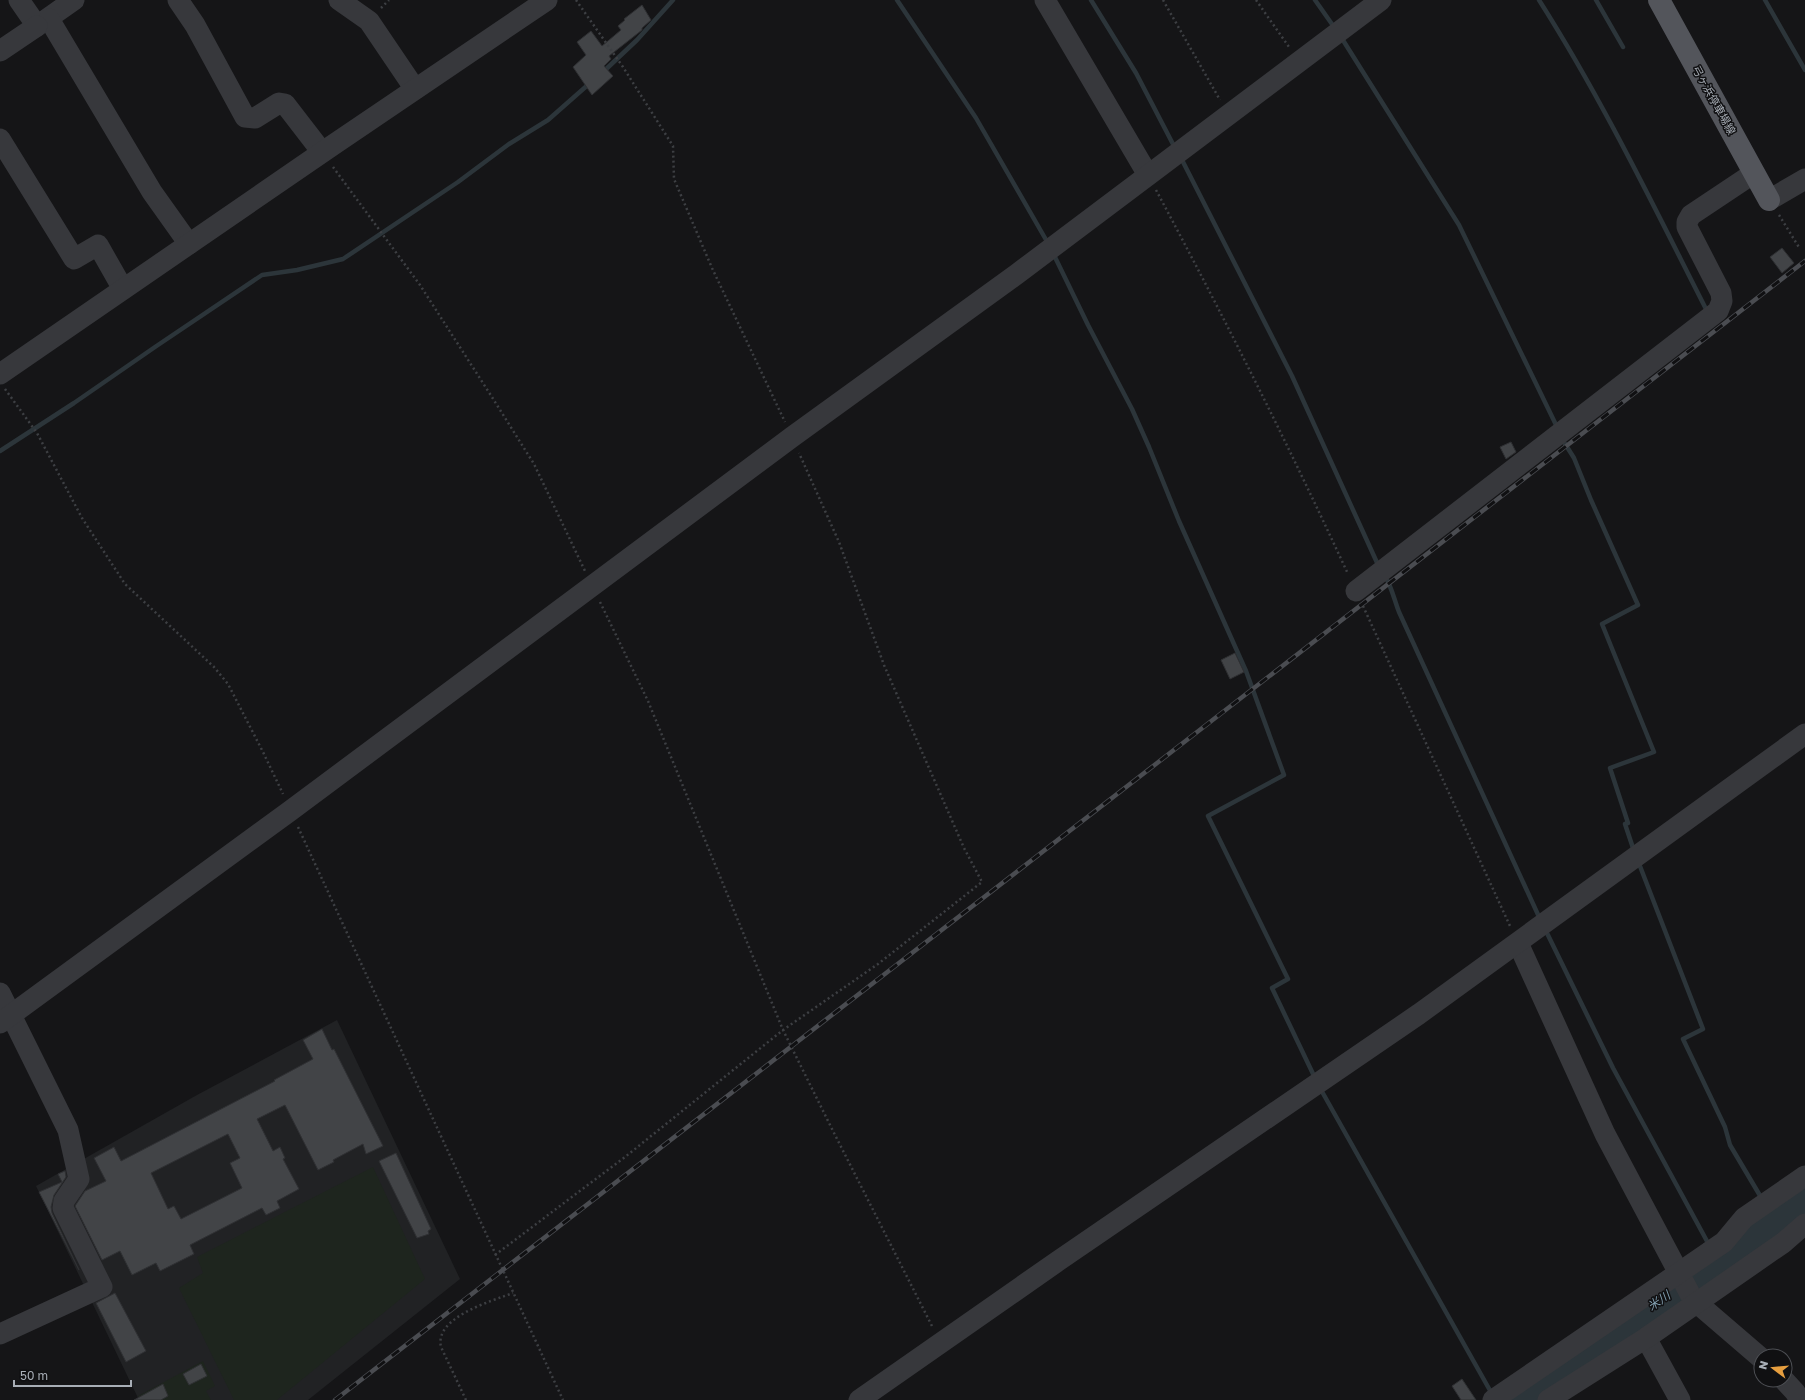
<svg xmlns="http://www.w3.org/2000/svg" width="1805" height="1400" font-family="'Golos Text','Noto Sans JP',sans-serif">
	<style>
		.built { fill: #212224 }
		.green { fill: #1e251e }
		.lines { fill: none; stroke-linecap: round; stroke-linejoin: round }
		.stream { stroke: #2c353a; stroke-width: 4.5 }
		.river { stroke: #2c353a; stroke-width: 28 }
		.building { fill: #424447; stroke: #2f3033; fill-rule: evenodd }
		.path { stroke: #3d3f43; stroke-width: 2.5; stroke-dasharray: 2 3; stroke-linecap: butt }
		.minor { stroke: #37383c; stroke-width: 21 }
		.major { stroke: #53555b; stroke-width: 22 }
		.rail-casing { stroke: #4a4c51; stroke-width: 4.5 }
		.rail { stroke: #101012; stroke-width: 3; stroke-dasharray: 9; stroke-linecap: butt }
		.labels { text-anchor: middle; stroke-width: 3; stroke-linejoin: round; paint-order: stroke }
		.street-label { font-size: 11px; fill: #a8aeb6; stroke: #101012 }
		.water-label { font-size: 12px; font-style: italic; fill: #819eaf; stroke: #101012 }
	</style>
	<rect width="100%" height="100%" fill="#151517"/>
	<path class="built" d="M337 1020 460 1279 308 1400H139L36 1186 197 1095Z"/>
	<g class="green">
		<path d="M373 1167 425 1279 277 1400H234L179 1288 203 1273 197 1257Z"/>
		<path d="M203 1361 215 1386 206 1391 211 1400H140L138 1396Z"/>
	</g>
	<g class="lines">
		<g class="stream">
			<path d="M897 0 976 118 1049 245"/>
			<path d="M1091 0 1136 73 1175 148"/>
			<path d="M1315 0 1334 27"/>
			<path d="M1539 0C1602 99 1653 205 1706 309"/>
			<path d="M1596 0 1623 47"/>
			<path d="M1765 0 1805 70"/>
			<path d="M1341 37 1459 225 1558 429"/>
			<path d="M603 72 637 40 673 0"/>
			<path d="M1181 158 1292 376 1379 567"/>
			<path d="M1053 253 1088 325 1132 409 1149 447 1179 521 1246 671 1284 775 1208 816 1288 979 1272 988 1315 1078"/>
			<path d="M1562 439 1574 458 1591 500 1638 605 1602 624 1654 752 1610 768 1628 823 1625 824 1634 851"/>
			<path d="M0 451 74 403 155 347 262 275 297 270 343 259 458 182 509 144 548 120 590 83"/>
			<path d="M1385 576C1392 588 1394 599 1399 612L1540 919"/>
			<path d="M1638 861 1703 1029 1683 1039 1725 1127 1730 1145 1762 1199"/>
			<path d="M1545 929 1613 1068 1708 1243 1705 1245"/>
			<path d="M1320 1088 1492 1394"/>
			<path d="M1767 1209 1776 1223"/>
		</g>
		<path class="river" d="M1513 1400 1633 1322 1805 1203"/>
	</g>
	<g class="building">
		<path d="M642 5 651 20 642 28V30L609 56 611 59 604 66 613 76 592 95 573 67 586 55 577 42 591 31 602 46 621 30 618 26 625 20 624 19Z"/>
		<path d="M1782 248 1794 263 1782 273 1770 257Z"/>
		<path d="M1511 442 1516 452 1506 459 1500 447Z"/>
		<path d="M1235 653 1244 672 1230 679 1221 660Z"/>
		<path d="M322 1029 332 1050 334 1049 383 1146 366 1154 363 1144 333 1160 334 1162 318 1170 285 1105 257 1119 273 1151 280 1147 285 1158 283 1159 299 1189 277 1201 280 1208 266 1215 262 1208 190 1245 194 1254 160 1271 156 1263 132 1275 120 1251 102 1260 75 1206 85 1191 106 1181 94 1158 114 1147 121 1161 275 1081 274 1080 313 1059 303 1040ZM228 1134 240 1158 230 1163 242 1188 181 1219 174 1206 168 1209 151 1173Z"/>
		<path d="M396 1153 431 1229 428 1231 429 1234 417 1238 379 1161Z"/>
		<path d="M65 1171 66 1177 54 1195 51 1207 52 1213 79 1270 39 1192 62 1182 58 1174Z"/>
		<path d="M115 1293 146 1351 126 1362 96 1303Z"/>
		<path d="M201 1364 207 1376 189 1385 183 1374Z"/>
		<path d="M1462 1379 1476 1400H1461L1452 1386Z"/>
		<path d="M163 1384 168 1396 161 1400H134Z"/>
	</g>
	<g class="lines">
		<g class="path">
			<path d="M576 0 623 67 673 146 674 179 712 268 785 422"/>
			<path d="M1163 0 1220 100"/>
			<path d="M1256 0 1289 47"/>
			<path d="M381 8 389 0"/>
			<path d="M333 167 420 285 490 394 534 464 585 571"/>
			<path d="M1156 190C1224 317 1288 444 1348 574"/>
			<path d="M1779 215 1800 249"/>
			<path d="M5 389 37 433 82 518 125 584 214 667 228 684 263 752 283 794"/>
			<path d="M600 602 648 701 783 1030 833 1131 933 1328"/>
			<path d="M1363 606 1510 926"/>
			<path d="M298 827 563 1400"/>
			<path d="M495 1255 625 1157 783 1030 878 964 982 882 964 848 884 665 839 542 799 453"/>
			<path d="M466 1400 441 1347C434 1317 492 1301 513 1293"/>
		</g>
		<g class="minor">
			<path d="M19 0 37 26 74 0"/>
			<path d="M178 0 195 25 245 117 255 118 279 103 285 104 322 152"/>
			<path d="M339 0 369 21 415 89"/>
			<path d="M1045 0 1148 175"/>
			<path d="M49 19 152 192 189 244"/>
			<path d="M0 51 37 26"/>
			<path d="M0 139 74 259 98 245 123 289"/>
			<path d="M1769 200 1805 179"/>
			<path d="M0 374 333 145 547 0"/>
			<path d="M1356 591 1718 311 1722 301 1721 293 1687 227V222L1691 215 1754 173"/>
			<path d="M1518 943 1605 1134 1690 1294 1697 1303 1761 1358"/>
			<path d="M0 993 68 1130 79 1179 64 1201 63 1208 102 1287 0 1334"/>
			<path d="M0 1023 290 811 792 437 1017 274 1381 0"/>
			<path d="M1646 1338 1680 1400"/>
			<path d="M1784 1380 1795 1392 1800 1400"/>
			<path d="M859 1400 1058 1261 1419 1014 1805 734"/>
			<path d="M1493 1400 1724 1242 1744 1218 1805 1176"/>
			<path d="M1548 1400 1646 1338 1783 1243 1805 1224"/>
		</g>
		<path class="major" d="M1659 0 1769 200"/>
		<g class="rail-casing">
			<path id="rail" d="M335 1400 1805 261"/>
		</g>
		<use href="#rail" class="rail"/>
	</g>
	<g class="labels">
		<g class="street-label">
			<text transform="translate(1714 100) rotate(61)" y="4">弓ヶ浜停車場線</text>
		</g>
		<g class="water-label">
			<text transform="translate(1659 1301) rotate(-34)" y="4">米川</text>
		</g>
	</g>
	<g transform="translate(1773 1368) rotate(286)"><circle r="19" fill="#101012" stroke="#4d4f54"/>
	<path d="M0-3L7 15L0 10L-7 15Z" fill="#e69e3f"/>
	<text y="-6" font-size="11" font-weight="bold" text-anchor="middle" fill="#a8aeb6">N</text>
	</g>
	<path d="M14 1380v6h117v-6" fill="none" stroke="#a8aeb6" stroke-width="2"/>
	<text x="20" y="1380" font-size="12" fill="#a8aeb6" stroke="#101012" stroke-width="3" paint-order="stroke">50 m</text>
</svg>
